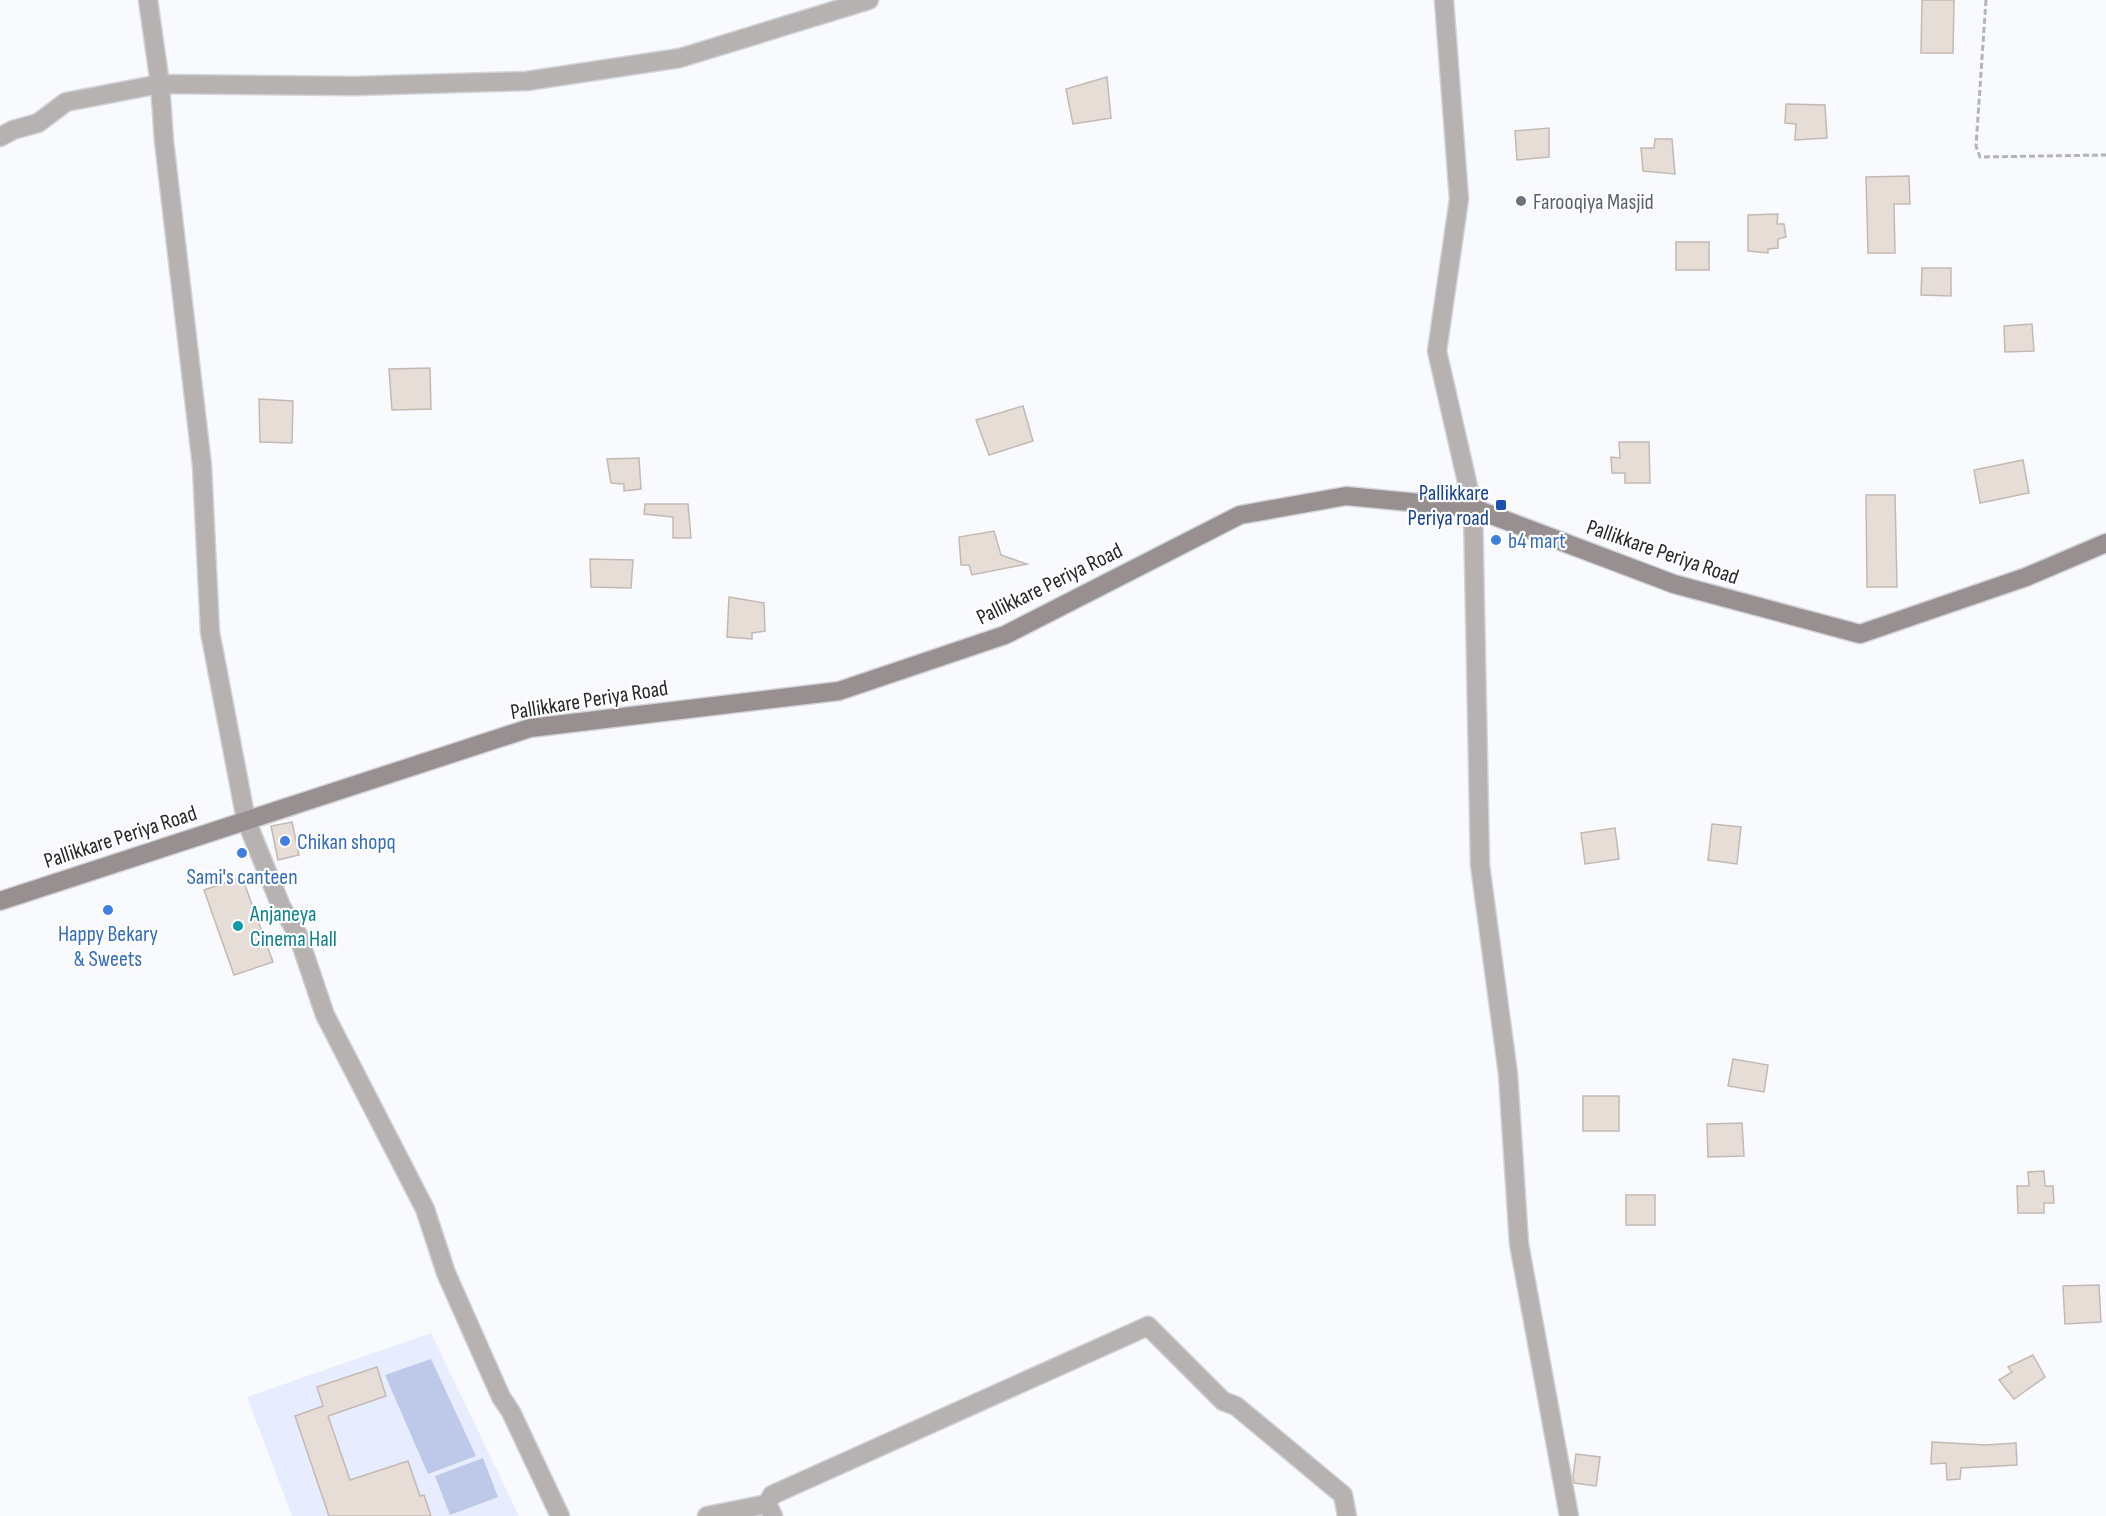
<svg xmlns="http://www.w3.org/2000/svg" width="2106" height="1516" font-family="'Sofia Sans Condensed',sans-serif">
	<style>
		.built { fill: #e7edfe }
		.green { fill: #bec9e9 }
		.building { fill: #e7ddd7; stroke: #c3b9b3; stroke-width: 1.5 }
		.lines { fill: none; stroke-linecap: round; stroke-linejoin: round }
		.minor-casing { stroke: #d3d4d8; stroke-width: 21 }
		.tertiary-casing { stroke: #d3d4d8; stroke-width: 21 }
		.secondary-casing { stroke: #d3d4d8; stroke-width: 21 }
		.path { stroke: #b4b5b9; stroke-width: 3; stroke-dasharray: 6 3; stroke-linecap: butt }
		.minor { stroke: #b7b2b2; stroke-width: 18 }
		.tertiary { stroke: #b7b2b2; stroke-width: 18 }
		.secondary { stroke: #978f90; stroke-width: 18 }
		.worship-dot { fill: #6b7280; stroke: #fff; stroke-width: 2 }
		.transit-dot { fill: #1a4fb4; stroke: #fff; stroke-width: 2 }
		.shop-dot { fill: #3f7fe0; stroke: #fff; stroke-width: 2 }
		.culture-dot { fill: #0f9aa8; stroke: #fff; stroke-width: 2 }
		.labels { text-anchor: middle; stroke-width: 4.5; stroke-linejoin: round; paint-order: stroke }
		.worship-label { font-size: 22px; fill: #5b616d; stroke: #fff; text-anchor: start }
		.transit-label { font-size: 22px; fill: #164399; stroke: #fff; text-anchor: end }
		.shop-label { font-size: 22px; fill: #366cbe; stroke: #fff; text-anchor: start }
		.street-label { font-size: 22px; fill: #28292d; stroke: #fff }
		.culture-label { font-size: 22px; fill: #0d838f; stroke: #fff; text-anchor: start }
	</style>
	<rect width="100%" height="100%" fill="#f9fafe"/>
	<path class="built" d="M431 1333 519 1516H292L247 1397Z"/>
	<g class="green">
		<path d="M431 1359 476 1456 428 1474 385 1375Z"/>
		<path d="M483 1458 498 1497 450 1515 435 1476Z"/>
	</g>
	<g class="building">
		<path d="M1922 0H1954L1953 53H1921Z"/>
		<path d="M1107 77 1111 118 1073 124 1066 89Z"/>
		<path d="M1786 104 1825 105 1827 138 1795 140 1796 124 1785 123Z"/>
		<path d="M1549 128V157L1517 160 1515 131Z"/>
		<path d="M1655 139H1672L1675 174 1643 171 1641 148H1654Z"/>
		<path d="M1909 176 1910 204H1894L1895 253H1868L1866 177Z"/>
		<path d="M1778 214 1777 224H1784L1786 237 1778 239V248L1768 249V253L1748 251V215Z"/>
		<rect x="1676" y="242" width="33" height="28"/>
		<path d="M1922 268H1951V296L1921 295Z"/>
		<path d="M2032 324 2034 351 2005 352 2004 326Z"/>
		<path d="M430 368 431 409 392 410 389 369Z"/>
		<path d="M259 399 293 401 292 443 260 442Z"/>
		<path d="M1023 406 1033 441 989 455 976 420Z"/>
		<path d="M1619 442H1649L1650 483H1625V473H1612L1611 457 1620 458Z"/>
		<path d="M639 458 641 489 624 491V484L611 483 607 459Z"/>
		<path d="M2023 460 2029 493 1980 503 1974 470Z"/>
		<path d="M1866 495H1895L1897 587H1867Z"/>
		<path d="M645 504H688L691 538H673V517L644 514Z"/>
		<path d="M994 531 1001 555 1027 564 972 575 969 565H961L959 537Z"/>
		<path d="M590 559 633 560 631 588 591 587Z"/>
		<path d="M729 597 764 603 765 631 752 633V639L727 637Z"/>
		<path d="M292 822 299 855 278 860 271 826Z"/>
		<path d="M1712 824 1741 827 1737 864 1708 860Z"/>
		<path d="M1615 828 1619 859 1585 864 1581 833Z"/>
		<path d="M242 877 273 962 234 975 204 890Z"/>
		<path d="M1733 1059 1768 1065 1764 1092 1728 1086Z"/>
		<rect x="1583" y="1096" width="36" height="35"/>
		<path d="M1742 1123 1744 1156 1708 1157 1707 1124Z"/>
		<path d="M2044 1171 2045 1186H2053L2054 1203H2044V1213H2018L2017 1186H2029L2028 1172Z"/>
		<rect x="1626" y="1195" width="29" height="30"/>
		<path d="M2099 1285 2101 1322 2065 1324 2063 1286Z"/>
		<path d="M2033 1355 2045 1377 2014 1399 1999 1380 2012 1372 2008 1367Z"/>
		<path d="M377 1367 386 1396 328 1416 350 1480 408 1461 420 1496 424 1495 431 1516H329L295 1416 323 1406 317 1387Z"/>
		<path d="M1932 1442 1985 1445 2016 1443 2017 1465 1961 1468 1960 1479 1947 1480 1946 1463 1931 1464Z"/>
		<path d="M1576 1454 1600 1457 1596 1486 1574 1483 1573 1476Z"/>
	</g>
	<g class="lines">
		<g class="minor-casing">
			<g id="minor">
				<path d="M148 0 160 84 164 141 202 466 210 632 246 820 281 906 298 935 325 1015 425 1209 446 1273 501 1397 511 1412 560 1516"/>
				<path d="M0 137 13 130 38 123 66 102 160 84 354 86 527 81 680 58 869 0"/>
				<path d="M767 1504 772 1495 1148 1326 1223 1401 1236 1406 1343 1495 1347 1516"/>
				<path d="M707 1516 767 1504 773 1516"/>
			</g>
		</g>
		<g class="tertiary-casing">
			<path id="tertiary" d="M1444 0 1459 199 1437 351 1473 508 1480 865 1508 1074 1519 1244 1569 1516"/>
		</g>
		<g class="secondary-casing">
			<path id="secondary" d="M0 901 530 728 839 691 1005 635 1240 515 1346 496 1473 508 1674 584 1860 634 2026 577 2106 543"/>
		</g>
		<path class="path" d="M1986 0 1976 146 1980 157 2106 155"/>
		<use href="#minor" class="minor"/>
		<use href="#tertiary" class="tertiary"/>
		<use href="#secondary" class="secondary"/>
	</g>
	<circle class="worship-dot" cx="1521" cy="201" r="6"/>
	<rect class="transit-dot" x="1495" y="499" width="12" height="12" rx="3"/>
	<g class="shop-dot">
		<circle cx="1496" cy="540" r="6"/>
		<circle cx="285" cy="841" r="6"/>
		<circle cx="242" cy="853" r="6"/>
		<circle cx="108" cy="910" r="6"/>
	</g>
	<circle class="culture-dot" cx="238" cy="926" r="6"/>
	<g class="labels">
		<g class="worship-label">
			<text x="1533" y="209">Farooqiya Masjid</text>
		</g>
		<g class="transit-label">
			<text x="1489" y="500">Pallikkare<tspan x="1489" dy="25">Periya road</tspan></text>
		</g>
		<g class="shop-label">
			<text x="1508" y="548">b4 mart</text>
			<text x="297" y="849">Chikan shopq</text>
			<text x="242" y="884" text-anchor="middle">Sami's canteen</text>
			<text x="108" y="941" text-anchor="middle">Happy Bekary<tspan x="108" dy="25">&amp; Sweets</tspan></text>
		</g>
		<g class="street-label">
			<text transform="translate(1663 551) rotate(19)" y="8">Pallikkare Periya Road</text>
			<text transform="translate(1049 583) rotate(-26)" y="8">Pallikkare Periya Road</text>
			<text transform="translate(589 699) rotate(-9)" y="8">Pallikkare Periya Road</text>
			<text transform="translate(120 836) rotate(-18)" y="8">Pallikkare Periya Road</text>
		</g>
		<g class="culture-label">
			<text x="250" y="921">Anjaneya<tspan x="250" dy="25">Cinema Hall</tspan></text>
		</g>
	</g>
</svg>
